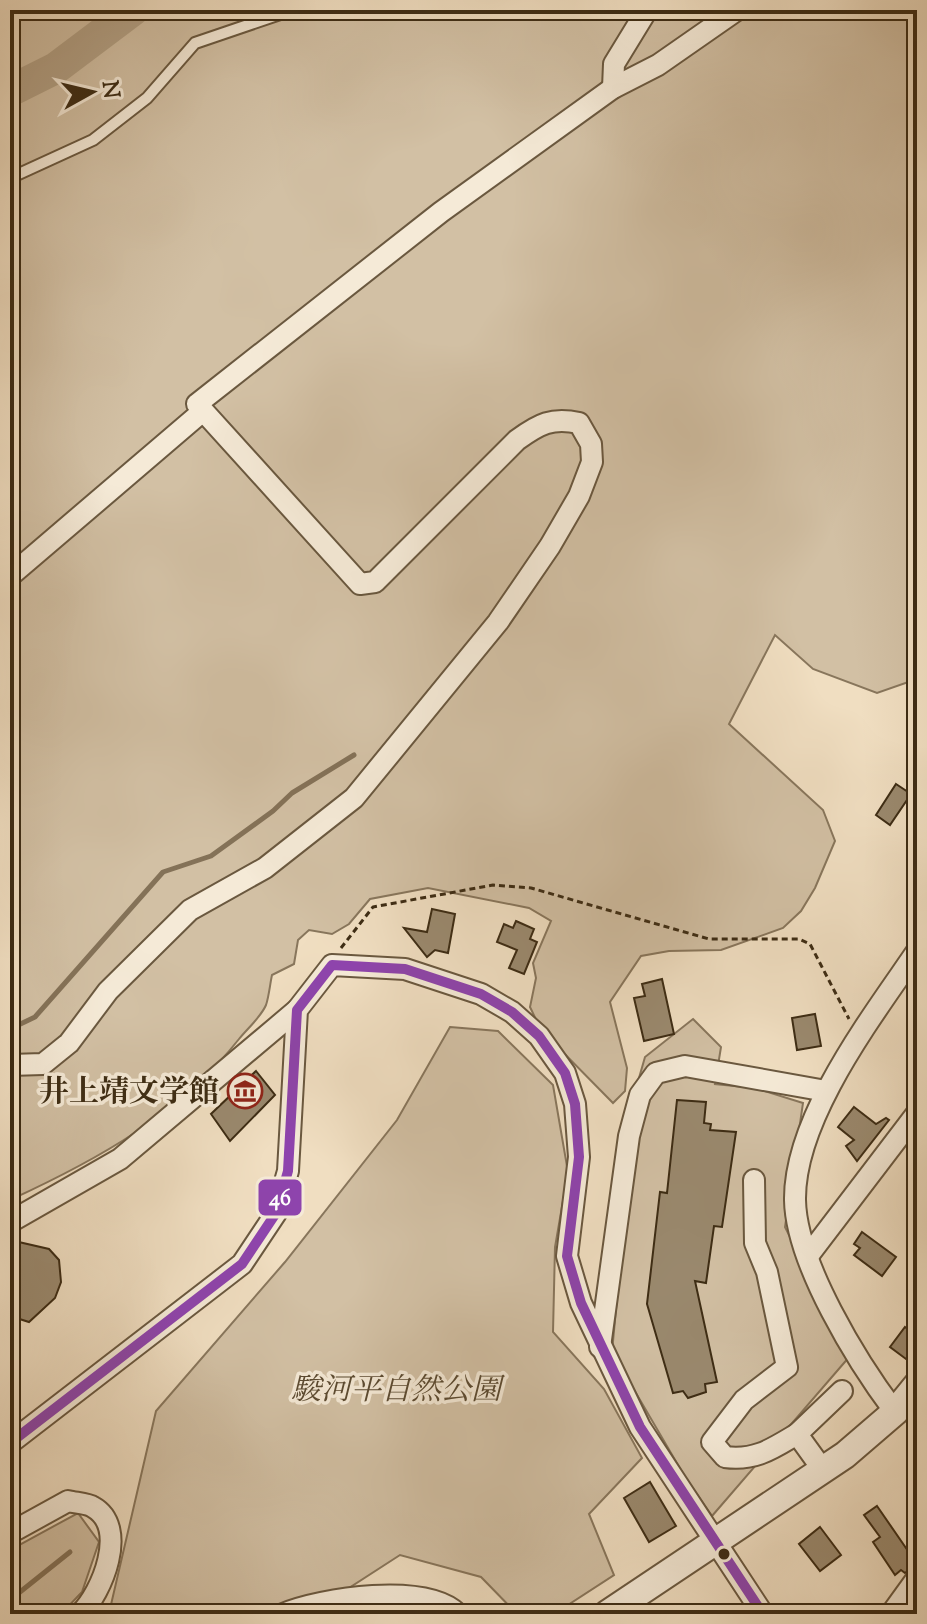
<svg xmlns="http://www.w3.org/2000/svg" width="927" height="1624" font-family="'Sorts Mill Goudy','Noto Serif JP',serif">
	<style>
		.green { fill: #d2c0a4; stroke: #88765c; stroke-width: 2 }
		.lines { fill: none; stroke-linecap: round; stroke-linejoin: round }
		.stream { stroke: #847258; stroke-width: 5 }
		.river { stroke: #b3a186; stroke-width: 32 }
		.building { fill: #9a896e; stroke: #3d2c14; stroke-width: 2 }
		.service-casing { stroke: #6a583f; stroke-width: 14 }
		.minor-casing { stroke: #6a583f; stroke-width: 24 }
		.tertiary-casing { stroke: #6a583f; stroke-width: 30 }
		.path { stroke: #3d2c14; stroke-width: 3; stroke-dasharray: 6 4; stroke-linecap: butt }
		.service { stroke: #f5ead7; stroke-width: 10 }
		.minor { stroke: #f5ead7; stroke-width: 20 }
		.tertiary { stroke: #f5ead7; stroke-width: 26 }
		.bus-1-casing { stroke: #f5ead7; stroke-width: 16 }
		.bus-1 { stroke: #8e44ad; stroke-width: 10 }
		.bus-dot { fill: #3d2c14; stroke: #f5ead7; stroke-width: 3 }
		.labels { text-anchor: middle; stroke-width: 7; stroke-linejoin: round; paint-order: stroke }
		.poi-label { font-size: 30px; font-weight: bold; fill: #3d2c14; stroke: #f5ead7; text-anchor: end }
		.park-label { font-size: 30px; font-style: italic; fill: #5b4a31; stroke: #f5ead7 }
		.line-badge { stroke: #f5ead7; stroke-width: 3 }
		.badge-label { font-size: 22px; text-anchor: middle; font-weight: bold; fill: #fff }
	</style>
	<rect width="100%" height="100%" fill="#f0dec1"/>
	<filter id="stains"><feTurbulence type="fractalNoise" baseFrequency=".0025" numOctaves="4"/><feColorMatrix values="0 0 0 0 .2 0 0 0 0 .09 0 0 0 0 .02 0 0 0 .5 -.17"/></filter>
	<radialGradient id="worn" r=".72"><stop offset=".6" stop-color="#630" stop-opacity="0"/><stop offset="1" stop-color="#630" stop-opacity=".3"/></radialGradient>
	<g class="green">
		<path d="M10 10H917V679L877 693 813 669 775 635 729 724 823 810 835 841 815 888 801 911 783 928 721 950 669 951 641 956 610 1002 627 1068 625 1091 613 1103 541 1030 530 1007 536 978 533 963 551 921 529 908 428 888 370 899 349 924 332 934 309 930 298 940 294 964 272 975C270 984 269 996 266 1005 261 1017 247 1029 239 1039 179 1115 97 1160 10 1200Z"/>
		<path d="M693 1019 721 1047 715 1084 755 1088 803 1103 785 1227 850 1356 712 1516 685 1477 612 1352 637 1085 645 1057Z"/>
		<path d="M450 1027 498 1031 553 1085 568 1172 555 1247 553 1332 604 1389 642 1458 589 1514 614 1575 554 1614H517L481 1577 400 1555 338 1595 277 1614H104L110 1609 156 1411 285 1262 397 1120Z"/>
		<path d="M78 1513 99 1542 82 1592 61 1614H10V1550Z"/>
	</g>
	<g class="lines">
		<g class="stream">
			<path d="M10 1029 35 1017 163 872 211 856 273 811 292 793 354 755"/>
			<path d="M10 1600 70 1552"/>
		</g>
		<path class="river" d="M10 91 56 68 133 10"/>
	</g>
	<g class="building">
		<path d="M896 784 911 794 890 825 876 815Z"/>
		<path d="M432 909 455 914 448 953 435 950 427 957 404 928 427 932Z"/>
		<path d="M516 921 534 929 530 939 537 942 524 974 509 968 517 950 497 942 504 924 513 928Z"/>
		<path d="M662 979 674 1034 644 1041 634 998 645 996 642 984Z"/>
		<path d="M815 1014 821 1046 797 1050 792 1018Z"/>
		<path d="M256 1071 275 1095 230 1141 211 1114Z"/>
		<path d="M677 1100 706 1102 704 1123 711 1124 710 1130 736 1132 722 1227 714 1226 706 1283 695 1281 717 1382 705 1384 706 1392 688 1398 683 1391 673 1393 647 1304 660 1192 667 1193Z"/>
		<path d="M854 1107 876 1124 886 1118 889 1120 857 1161 846 1146 854 1140 838 1127Z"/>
		<path d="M862 1232 896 1257 882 1276 854 1255 860 1248 854 1244Z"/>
		<path d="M10 1240 49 1249 59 1260 61 1282 55 1298 29 1322 10 1316Z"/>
		<path d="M905 1327 917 1336V1346L906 1359 890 1347Z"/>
		<path d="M650 1482 676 1526 649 1542 624 1498Z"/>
		<path d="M877 1506 917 1564 905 1573 901 1570 895 1575 873 1542 880 1537 864 1515Z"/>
		<path d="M820 1527 841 1555 820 1571 799 1544Z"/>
	</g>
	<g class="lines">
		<g class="service-casing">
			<path id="service" d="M10 178 93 140 147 98 195 43 292 10"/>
		</g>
		<g class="minor-casing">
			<g id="minor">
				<path d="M613 88 614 64 647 10"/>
				<path d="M10 576 203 411"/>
				<path d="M10 1065 43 1064 69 1043 108 991 190 910 265 868 354 798 498 622 550 546 579 496 592 462 591 444 579 423C552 417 539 424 517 440L375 582 360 584 197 404 441 212 613 88 658 65 737 10"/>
				<path d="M754 1180 755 1243 767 1272 787 1367 744 1400 712 1442 725 1457C755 1461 772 1449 797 1434"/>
				<path d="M10 1222 120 1159 297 1010"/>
				<path d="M808 1256 917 1113"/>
				<path d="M600 1347 629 1136 640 1095 656 1073 685 1066 826 1091"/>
				<path d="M895 1412C858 1363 796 1263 795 1200 794 1118 872 1017 917 951"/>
				<path d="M10 1443 242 1264 276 1213 288 1171 297 1010 332 965 405 969 481 994 512 1012 539 1036 565 1073 575 1104 579 1157 567 1256 581 1303 640 1427 763 1614"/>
				<path d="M823 1470 797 1434 842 1391"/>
				<path d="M10 1533 68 1501C75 1503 87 1503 93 1507 129 1527 102 1593 80 1614"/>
				<path d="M283 1614C321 1598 426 1582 458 1614"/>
				<path d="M891 1614 917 1578"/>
			</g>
		</g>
		<g class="tertiary-casing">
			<path id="tertiary" d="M607 1614 845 1455 895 1412 917 1385"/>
		</g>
		<path class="path" d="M341 948 373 907 493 885 531 888 709 939H799L810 944 849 1019"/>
		<use href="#service" class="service"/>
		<use href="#minor" class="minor"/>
		<use href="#tertiary" class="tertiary"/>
		<g class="bus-1-casing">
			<path id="bus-1" d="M10 1443 242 1264 276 1213 288 1171 297 1010 332 965 405 969 481 994 512 1012 539 1036 565 1073 575 1104 579 1157 567 1256 581 1303 640 1427 763 1614"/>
		</g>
		<use href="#bus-1" class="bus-1"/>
	</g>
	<defs>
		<g id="museum-ring" transform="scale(1.8)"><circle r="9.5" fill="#f5ead7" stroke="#8f2418" stroke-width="1.5"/><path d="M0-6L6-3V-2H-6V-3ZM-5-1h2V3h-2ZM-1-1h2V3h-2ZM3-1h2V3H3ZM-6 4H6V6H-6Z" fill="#8f2418"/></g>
	</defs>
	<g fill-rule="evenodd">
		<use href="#museum-ring" x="245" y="1091"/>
	</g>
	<circle class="bus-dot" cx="724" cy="1554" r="7"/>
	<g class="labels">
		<g class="poi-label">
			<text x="219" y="1101">井上靖文学館</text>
		</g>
		<g class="park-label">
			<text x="396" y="1399">駿河平自然公園</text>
		</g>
	</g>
	<rect class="line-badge" x="257" y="1178" width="46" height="39" rx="8" fill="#8e44ad"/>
	<g class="badge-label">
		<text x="280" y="1205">46</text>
	</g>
	<rect width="927" height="1624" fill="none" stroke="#f0dec1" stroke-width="40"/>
	<rect x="12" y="12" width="903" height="1600" fill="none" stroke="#3d2c14" stroke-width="4"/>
	<rect x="20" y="20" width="887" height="1584" fill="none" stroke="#3d2c14" stroke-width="2"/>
	<g transform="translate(92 92) rotate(82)" stroke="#f5ead7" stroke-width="6" paint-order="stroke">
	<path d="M0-6L14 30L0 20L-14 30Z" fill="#3d2c14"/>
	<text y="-12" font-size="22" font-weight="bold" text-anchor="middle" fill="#3d2c14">N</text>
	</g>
	<rect width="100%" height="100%" filter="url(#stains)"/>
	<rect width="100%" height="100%" fill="url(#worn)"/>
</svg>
